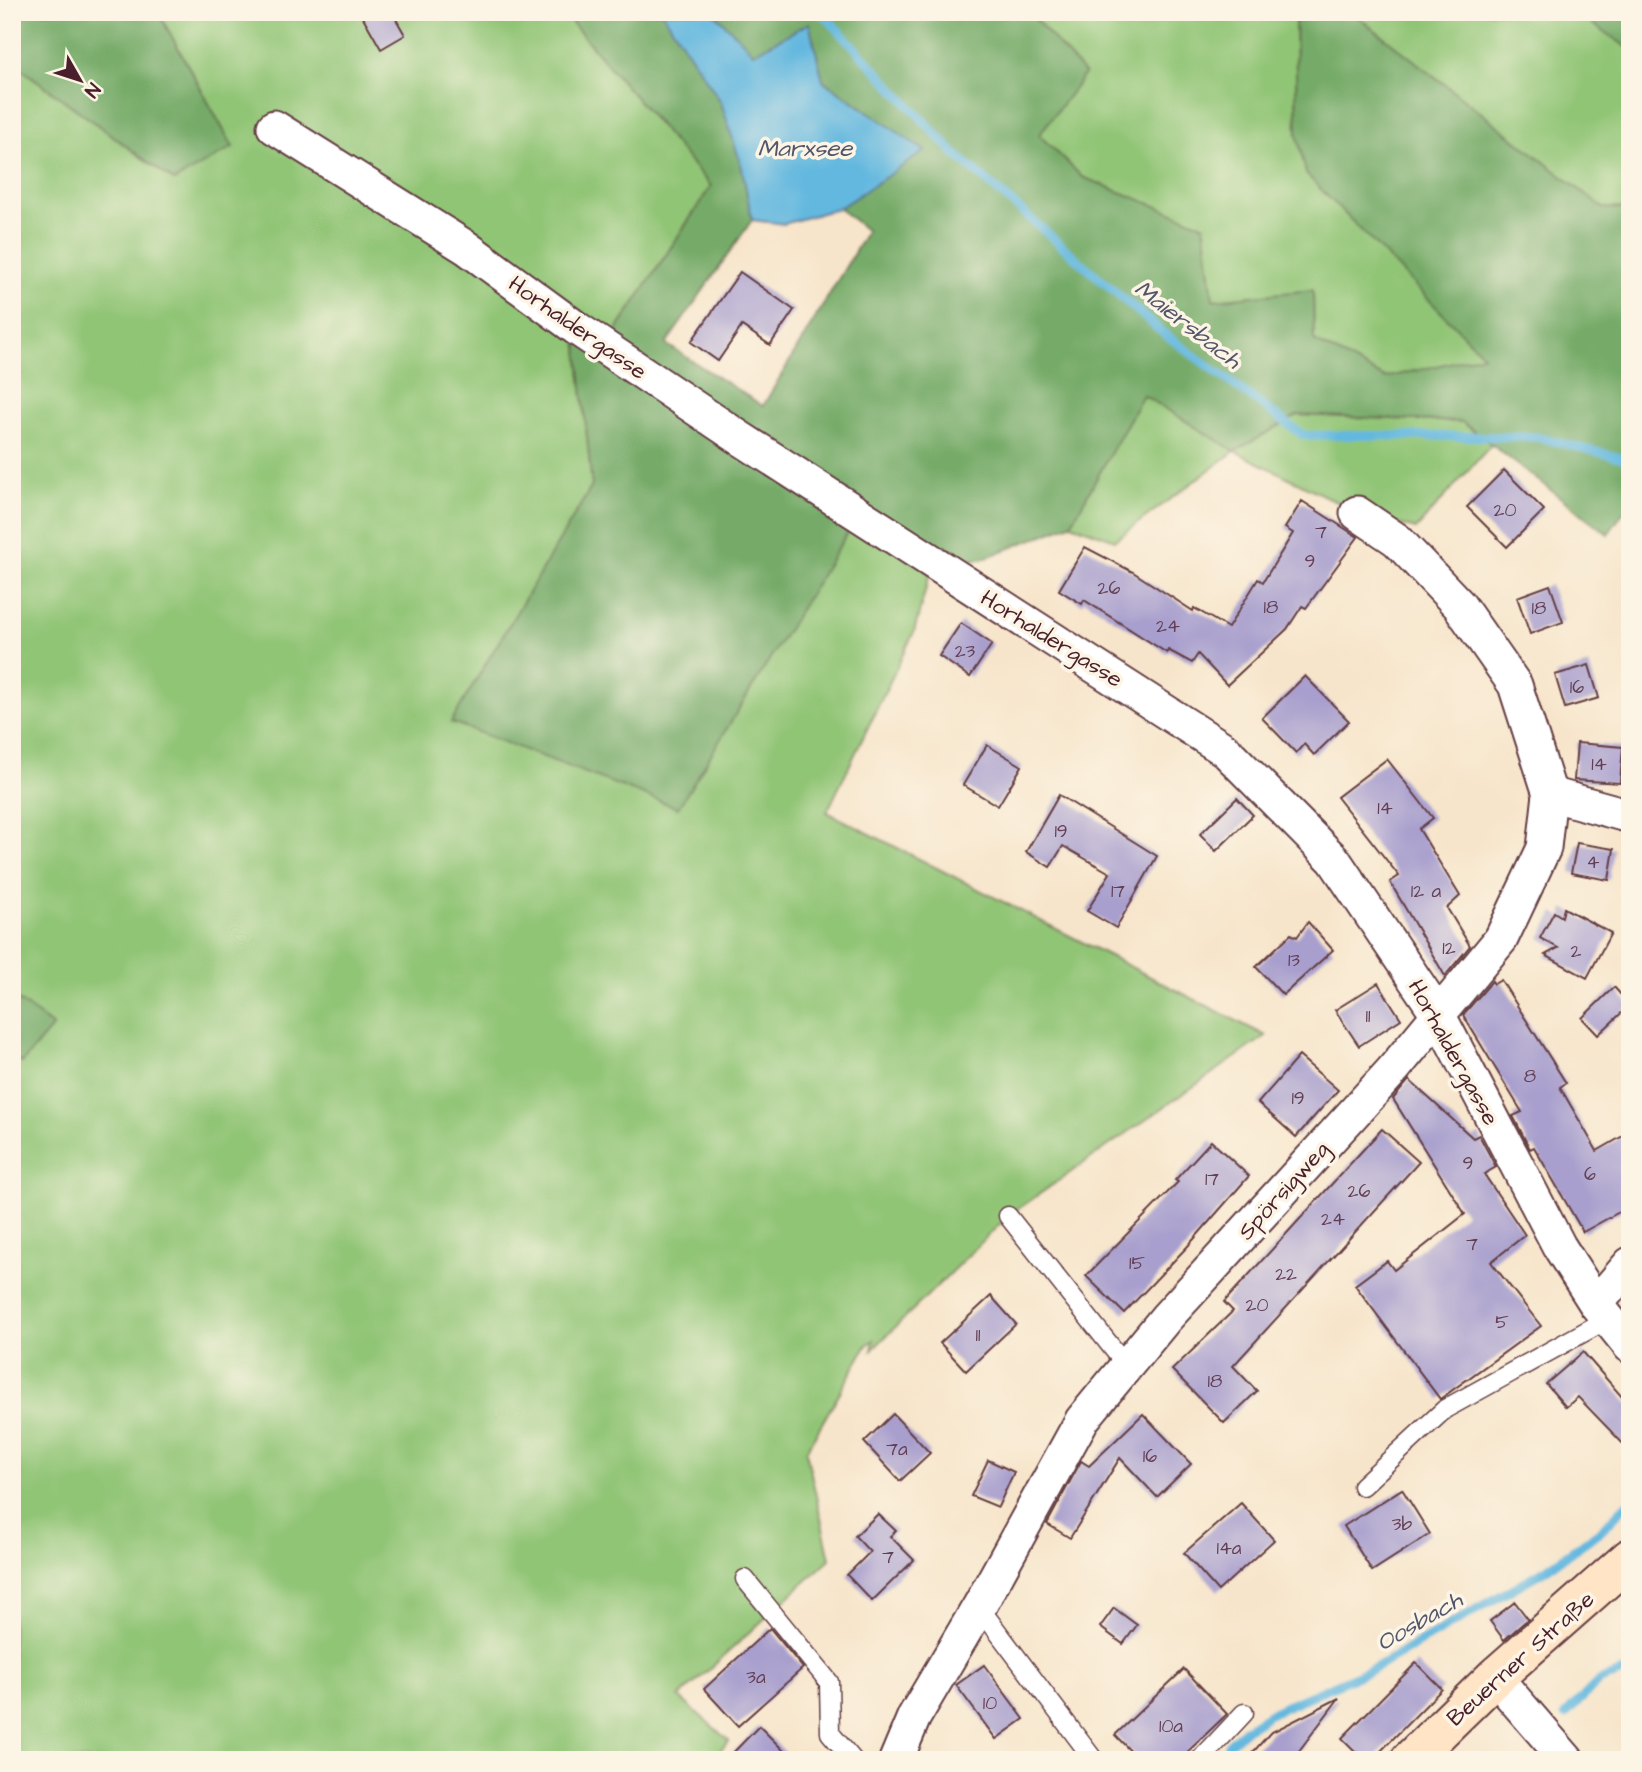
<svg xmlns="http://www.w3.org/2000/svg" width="1642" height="1772" font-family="'Architects Daughter',sans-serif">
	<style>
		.green { fill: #91c576; stroke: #6e7250; stroke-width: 2 }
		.forest { fill: #74aa67; stroke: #5f6449; stroke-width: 2 }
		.water { fill: #63b8df; stroke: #566c85; stroke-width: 2 }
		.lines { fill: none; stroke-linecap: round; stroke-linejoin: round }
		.stream { stroke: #63b8df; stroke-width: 9 }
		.building { fill: #a89fce }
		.service-casing { stroke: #643d43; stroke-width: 21 }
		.minor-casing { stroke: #643d43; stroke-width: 37 }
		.secondary-casing { stroke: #643d43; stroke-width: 42 }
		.service { stroke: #fff; stroke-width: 18 }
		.minor { stroke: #fff; stroke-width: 33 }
		.secondary { stroke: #ffe4c6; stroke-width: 38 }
		.labels { text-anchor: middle; stroke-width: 7; stroke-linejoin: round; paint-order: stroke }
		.number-label { font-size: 19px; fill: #623f54 }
		.street-label { font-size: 23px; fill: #4a1f2b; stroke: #fcf5e5 }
		.water-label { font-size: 24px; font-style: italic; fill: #53556a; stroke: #fcf5e5 }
	</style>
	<rect width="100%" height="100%" fill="#fcf5e5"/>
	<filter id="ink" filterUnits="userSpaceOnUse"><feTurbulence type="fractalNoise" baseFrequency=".0143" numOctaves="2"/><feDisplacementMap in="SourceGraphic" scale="14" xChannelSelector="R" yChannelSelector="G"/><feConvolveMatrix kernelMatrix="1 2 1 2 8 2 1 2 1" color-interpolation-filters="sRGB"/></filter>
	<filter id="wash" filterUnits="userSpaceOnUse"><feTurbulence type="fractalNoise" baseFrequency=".00686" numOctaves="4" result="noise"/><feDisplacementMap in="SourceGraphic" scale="28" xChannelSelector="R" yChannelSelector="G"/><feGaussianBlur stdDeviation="1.57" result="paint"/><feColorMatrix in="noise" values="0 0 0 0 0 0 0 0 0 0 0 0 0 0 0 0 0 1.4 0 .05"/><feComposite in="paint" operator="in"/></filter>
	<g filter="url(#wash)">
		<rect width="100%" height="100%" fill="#f7e5cb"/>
		<g class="green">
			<path d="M158 12H563L711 186 605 348 576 329 592 486 452 722 855 522 933 562 914 632 827 812 1266 1036 1008 1216 872 1350 874 1340 867 1345 806 1451 830 1559 679 1697 729 1741 711 1760H12V1057L22 1063 53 1026 12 996V62L174 181 205 96Z"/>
			<path d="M1029 12H1295L1297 134 1413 280 1484 355 1385 378 1314 341 1313 290 1213 300 1204 225 1082 177 1039 135Z"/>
			<path d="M1352 12H1575L1630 49V209L1603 208Z"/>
			<path d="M1143 395 1235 451 1298 415 1462 422 1492 444 1416 529 1361 514 1235 451 1115 540 1071 524Z"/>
		</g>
		<g class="forest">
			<path d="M12 12H158L233 147 174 181 12 62Z"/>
			<path d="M563 12H662L721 102 742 168 752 220 666 344 763 406 867 231 839 208 924 151 823 80 809 23 754 53 713 12H1029L1085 74 1039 135 1082 177 1204 225 1213 300 1313 290 1314 341 1385 378 1483 355 1306 174 1297 134 1295 12H1352L1603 208 1630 209V503L1608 534 1462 422 1298 415 1235 451 1143 395 1071 524 982 559 933 562 854 522 678 808 451 722 592 486 576 328 606 347 711 186Z"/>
			<path d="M1575 12H1630V49Z"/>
			<path d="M12 996 53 1026 22 1063 12 1057Z"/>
		</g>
		<path class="water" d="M662 12H713L754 53 809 23 823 81 925 151 839 208 784 224 752 220 742 168 721 102Z"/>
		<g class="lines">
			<g class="stream">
				<path d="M815 12 825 16 954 153 1163 333 1303 435 1537 437 1630 460"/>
				<path d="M1565 1715 1600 1680 1630 1670"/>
				<path d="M1223 1760 1230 1743 1246 1729 1273 1712 1377 1667 1545 1570 1598 1533 1630 1501"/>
			</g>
		</g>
		<g id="blocks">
			<g class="building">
				<path d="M360 12H392L405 35 381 49Z"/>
				<path d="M740 272 794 310 770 345 742 326 718 361 691 342Z"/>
				<path d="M1504 470 1544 510 1507 547 1467 507Z"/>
				<path d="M1302 501 1358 537 1306 608 1302 606 1287 629 1227 685 1198 654 1192 663 1168 650 1167 653 1084 600 1082 604 1059 590 1085 547 1133 572 1193 611 1194 608 1228 628 1258 579 1263 582 1293 533 1285 528Z"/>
				<path d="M1550 585 1563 622 1530 634 1517 597Z"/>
				<path d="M961 623 992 644 970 677 939 656Z"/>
				<path d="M1589 665 1599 698 1565 708 1555 675Z"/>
				<path d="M1305 676 1349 721 1314 755 1304 744 1296 753 1262 718Z"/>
				<path d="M1577 743 1623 747 1620 783 1574 780Z"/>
				<path d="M987 745 1022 766 998 806 963 785Z"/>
				<path d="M1387 759 1433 818 1419 829 1460 896 1447 908 1470 946 1445 976 1390 882 1399 876 1337 797Z"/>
				<path d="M1059 795 1157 856 1116 928 1087 911 1110 873 1063 846 1050 867 1026 852Z"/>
				<path d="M1237 798 1253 815 1216 851 1200 834Z"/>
				<path d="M1577 843 1614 849 1609 880 1571 873Z"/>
				<path d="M1564 908 1611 933 1587 978 1545 955 1558 948 1540 938 1554 912 1562 917Z"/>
				<path d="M1308 922 1333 950 1283 995 1256 967 1291 934 1297 937Z"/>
				<path d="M1501 980 1566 1083 1560 1087 1597 1151 1630 1132V1206L1583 1232 1534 1147 1530 1149 1513 1116 1522 1112 1463 1015 1492 981 1494 984Z"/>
				<path d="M1378 983 1401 1019 1359 1046 1335 1010Z"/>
				<path d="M1614 987 1630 1005 1598 1035 1582 1018Z"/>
				<path d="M1299 1056 1338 1090 1296 1137 1258 1103Z"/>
				<path d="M1409 1080 1473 1138 1479 1135 1496 1167 1484 1174 1525 1235 1491 1262 1541 1326 1440 1399 1355 1285 1387 1261 1394 1270 1465 1214 1393 1099Z"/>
				<path d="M1382 1129 1419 1162 1233 1366 1257 1391 1224 1423 1172 1370 1233 1311 1224 1302Z"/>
				<path d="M1211 1141 1249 1176 1187 1247 1124 1313 1086 1276 1178 1182 1175 1180Z"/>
				<path d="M991 1296 1016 1324 966 1371 940 1343Z"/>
				<path d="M1583 1352 1630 1406V1451L1578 1397 1566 1407 1546 1384Z"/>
				<path d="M893 1414 930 1453 900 1481 864 1442Z"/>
				<path d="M1143 1414 1191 1464 1157 1497 1120 1458 1070 1538 1047 1524 1081 1461 1089 1466Z"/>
				<path d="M988 1460 1014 1472 998 1507 971 1496Z"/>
				<path d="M1402 1489 1430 1534 1372 1571 1344 1526Z"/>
				<path d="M1241 1503 1274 1540 1218 1591 1184 1553Z"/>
				<path d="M878 1514 896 1531 890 1536 914 1560 872 1601 847 1575 870 1552 855 1536Z"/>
				<path d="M1515 1602 1528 1619 1504 1640 1490 1621Z"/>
				<path d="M1114 1608 1137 1625 1123 1644 1100 1627Z"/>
				<path d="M770 1628 803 1668 738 1726 704 1689Z"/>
				<path d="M1416 1663 1442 1689 1372 1760H1364L1342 1738Z"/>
				<path d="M984 1665 1024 1719 996 1739 956 1685Z"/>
				<path d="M1184 1669 1227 1714 1179 1760H1139L1115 1735Z"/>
				<path d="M1339 1698 1292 1760H1246L1270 1733Z"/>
				<path d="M759 1726 793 1760H726Z"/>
			</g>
		</g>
	</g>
	<g filter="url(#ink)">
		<use href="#blocks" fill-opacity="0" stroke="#643d43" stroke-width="2"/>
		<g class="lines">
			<g class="service-casing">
				<g id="service">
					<path d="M1008 1216 1125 1364"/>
					<path d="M1362 1486 1445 1409 1608 1319"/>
					<path d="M745 1579 829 1682 830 1733 853 1760"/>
					<path d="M979 1607 1094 1760"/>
					<path d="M1200 1760 1244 1713"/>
				</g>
			</g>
			<g class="minor-casing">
				<g id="minor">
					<path d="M274 127 467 248 576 328 737 436 1225 750 1334 860 1390 943 1438 1014 1559 1246 1596 1304 1630 1346"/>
					<path d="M1550 794 1630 816"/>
					<path d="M1596 1304 1630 1264"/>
					<path d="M1495 1677 1567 1760"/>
					<path d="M896 1760 914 1717 979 1607 1082 1420 1166 1318 1392 1071 1501 939 1544 848 1550 794 1515 685 1459 605 1397 540 1357 513"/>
				</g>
			</g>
			<g class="secondary-casing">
				<path id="secondary" d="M1410 1760 1495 1677 1630 1558"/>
			</g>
			<use href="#service" class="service"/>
			<use href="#minor" class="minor"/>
			<use href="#secondary" class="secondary"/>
		</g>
	</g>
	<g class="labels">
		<g class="number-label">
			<text x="1505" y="516">20</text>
			<text x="1321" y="538">7</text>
			<text x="1310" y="567">9</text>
			<text x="1109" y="594">26</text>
			<text x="1271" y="613">18</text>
			<text x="1539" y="614">18</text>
			<text x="1168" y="632">24</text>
			<text x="965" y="657">23</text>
			<text x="1577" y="693">16</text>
			<text x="1599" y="770">14</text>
			<text x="1385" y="814">14</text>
			<text x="1061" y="837">19</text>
			<text x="1593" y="868">4</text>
			<text x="1118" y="897">17</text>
			<text x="1426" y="897">12 a</text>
			<text x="1449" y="954">12</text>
			<text x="1576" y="957">2</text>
			<text x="1294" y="966">13</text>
			<text x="1368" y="1022">11</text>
			<text x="1530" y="1082">8</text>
			<text x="1298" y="1104">19</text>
			<text x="1468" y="1169">9</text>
			<text x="1590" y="1180">6</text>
			<text x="1212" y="1185">17</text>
			<text x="1359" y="1197">26</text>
			<text x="1333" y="1225">24</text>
			<text x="1472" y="1250">7</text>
			<text x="1137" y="1269">15</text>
			<text x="1286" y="1280">22</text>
			<text x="1257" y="1311">20</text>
			<text x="1502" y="1328">5</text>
			<text x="978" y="1341">11</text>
			<text x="1215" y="1387">18</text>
			<text x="897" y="1455">7a</text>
			<text x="1150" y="1462">16</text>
			<text x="1402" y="1530">3b</text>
			<text x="1229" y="1554">14a</text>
			<text x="888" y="1563">7</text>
			<text x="756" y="1683">3a</text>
			<text x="990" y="1709">10</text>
			<text x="1171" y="1732">10a</text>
		</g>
		<g class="street-label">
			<text transform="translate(578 327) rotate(35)" y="8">Horhaldergasse</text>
			<text transform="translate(1052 638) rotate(32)" y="8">Horhaldergasse</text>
			<text transform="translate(1454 1052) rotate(61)" y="8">Horhaldergasse</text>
			<text transform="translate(1283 1190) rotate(-48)" y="8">Spörsigweg</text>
			<text transform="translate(1520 1658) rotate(-42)" y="8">Beuerner Straße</text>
		</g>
		<g class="water-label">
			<text x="805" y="156">Marxsee</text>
			<text transform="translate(1188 324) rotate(38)" y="8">Maiersbach</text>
			<text transform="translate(1419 1621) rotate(-30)" y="8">Oosbach</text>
		</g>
	</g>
	<rect width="1642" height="1772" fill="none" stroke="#fcf5e5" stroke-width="42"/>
	<g transform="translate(80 80) rotate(129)" stroke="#fcf5e5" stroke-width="5" paint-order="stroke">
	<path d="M0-5L12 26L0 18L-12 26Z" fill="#4a1f2b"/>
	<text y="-10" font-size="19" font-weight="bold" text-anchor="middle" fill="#4a1f2b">N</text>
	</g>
</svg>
